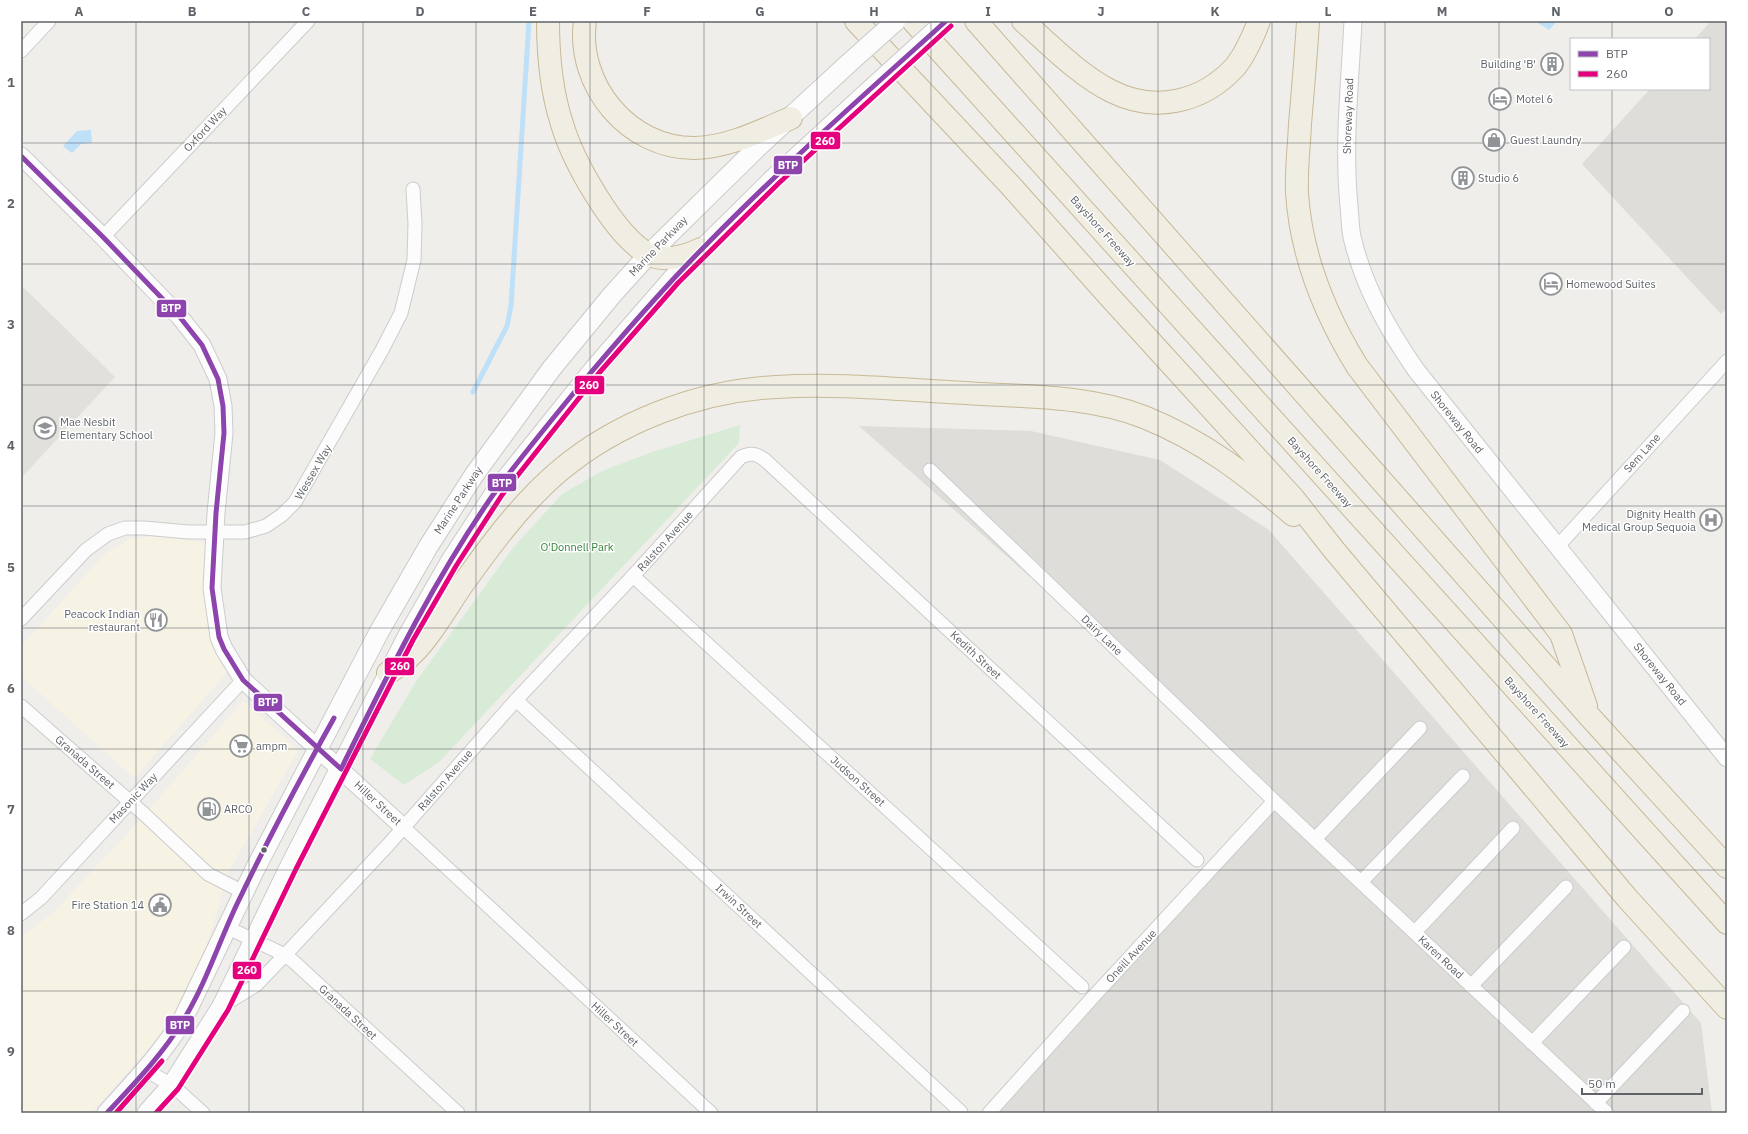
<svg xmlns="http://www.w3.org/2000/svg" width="1748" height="1134" font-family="'IBM Plex Sans',sans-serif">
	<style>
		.commercial { fill: #f7f3e4 }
		.industrial { fill: #dfddda }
		.education { fill: #e2e0da }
		.green { fill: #d8ebd6 }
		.water { fill: #bfe0f9 }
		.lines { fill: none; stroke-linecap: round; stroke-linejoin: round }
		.stream { stroke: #bfe0f9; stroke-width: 5 }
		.minor-casing { stroke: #cbcccc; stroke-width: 15 }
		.tertiary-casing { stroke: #cbcccc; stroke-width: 19 }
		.secondary-casing { stroke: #cacacb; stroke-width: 21 }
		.motorway-casing { stroke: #c8b996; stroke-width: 24 }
		.minor { stroke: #fdfcfc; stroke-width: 13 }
		.tertiary { stroke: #fdfcfc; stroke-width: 17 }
		.secondary { stroke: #fdfcfc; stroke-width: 19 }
		.motorway { stroke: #f0ede3; stroke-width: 22 }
		.secondary-bridge-casing { stroke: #cacacb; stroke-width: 21; stroke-linecap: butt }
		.secondary-bridge { stroke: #fdfcfc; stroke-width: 19 }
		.bus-1-casing { stroke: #fff; stroke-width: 8 }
		.bus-2-casing { stroke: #fff; stroke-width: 8 }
		.bus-1 { stroke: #8e44ad; stroke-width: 5 }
		.bus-2 { stroke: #e5007d; stroke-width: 5 }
		.grid { fill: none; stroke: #5f6368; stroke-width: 1; stroke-opacity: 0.55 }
		.bus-dot { fill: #5f6368; stroke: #fff; stroke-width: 1.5 }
		.labels { text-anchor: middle; stroke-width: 3; stroke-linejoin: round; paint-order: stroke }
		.poi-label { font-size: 11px; fill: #5f6368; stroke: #fff; text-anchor: start }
		.street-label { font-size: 11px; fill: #5f6368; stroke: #fff }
		.park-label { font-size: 11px; fill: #348238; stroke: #fff }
		.line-badge { stroke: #fff; stroke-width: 1.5 }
		.badge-label { font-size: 11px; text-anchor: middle; font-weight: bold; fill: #fff }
		.neatline { fill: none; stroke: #5f6368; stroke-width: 1.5 }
		.grid-label { font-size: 13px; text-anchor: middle; font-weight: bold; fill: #5f6368 }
	</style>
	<rect width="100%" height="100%" fill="#efeeea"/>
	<g class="commercial">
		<path d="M157 536 207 543 203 593 213 634 230 669 134 778 21 676V646L107 552 130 539Z"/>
		<path d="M243 701 298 750 229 871 190 1001 91 1113H21V936L52 914 141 819Z"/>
	</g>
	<g class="industrial">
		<path d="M1711 21H1727V308L1721 314 1582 164 1650 89H1709V39H1695Z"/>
		<path d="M859 426 1031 431 1160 460 1269 530 1701 1023 1712 1113H991L1273 791Z"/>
	</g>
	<path class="education" d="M21 285 115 377 21 478Z"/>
	<path class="green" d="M740 425 739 443 439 762 404 785 370 759 415 683 512 549 562 494 602 471 652 452Z"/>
	<g class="water">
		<path d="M1535 21H1557L1549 30Z"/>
		<path d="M91 130 92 143 81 144 72 153 63 146 77 131Z"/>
	</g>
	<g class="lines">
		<path class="stream" d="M473 392 507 326 511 306 529 21"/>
		<g class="minor-casing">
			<g id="minor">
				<path d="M21 51 49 21"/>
				<path d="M103 237 308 21"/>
				<path d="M930 470 1288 814 1607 1113"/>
				<path d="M1558 546 1727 361"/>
				<path d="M633 576 1082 987"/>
				<path d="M21 619 86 550 108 534 125 528H144L188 532H245L266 526 282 515 295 502 382 350 401 313 414 260 415 224 413 189"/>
				<path d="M516 700 961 1112"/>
				<path d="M21 706 144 814 208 874 243 892"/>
				<path d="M403 827 711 1113"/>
				<path d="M1315 839 1420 728"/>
				<path d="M1361 882 1463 776"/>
				<path d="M21 914 41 898 243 680"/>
				<path d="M226 927 285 955 293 961 458 1113"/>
				<path d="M1415 932 1513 828"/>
				<path d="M1471 986 1566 887"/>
				<path d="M222 1006 256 985 285 955 388 845 516 700 633 576 741 457C751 452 757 454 765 460L1197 860"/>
				<path d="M1532 1043 1624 947"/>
				<path d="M145 1070 172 1085 203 1113"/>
				<path d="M1596 1103 1683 1011"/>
				<path d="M989 1113 1093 997 1274 801"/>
			</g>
		</g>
		<g class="tertiary-casing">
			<g id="tertiary">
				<path d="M1353 21C1350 83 1343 145 1349 206 1350 216 1350 227 1352 237 1364 287 1387 328 1416 370L1727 758"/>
				<path d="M21 156 103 237 179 316 202 345 218 379 223 406 224 433 216 513 212 588 219 637 224 649 243 680 403 827"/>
			</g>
		</g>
		<g class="secondary-casing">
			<g id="secondary">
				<path d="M107 1113C134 1083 162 1054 183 1019L256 867 379 632 428 547 474 475 552 368 612 295 649 254 759 146 849 63"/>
				<path d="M147 1113 172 1085 222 1006 290 866 407 637 450 562 496 491 594 369 673 278 774 178 871 89"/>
			</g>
		</g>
		<g class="motorway-casing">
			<g id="motorway">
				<path d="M548 21C548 56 551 90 562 124 573 161 614 235 648 254 665 263 686 256 701 249"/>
				<path d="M585 21C576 85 629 149 695 148 729 147 760 131 791 118"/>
				<path d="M856 21 1011 186 1108 295 1294 499 1334 550 1627 898 1727 1008"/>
				<path d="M913 21 1727 923"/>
				<path d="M976 21 1590 717 1727 867"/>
				<path d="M1023 21C1049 44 1079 75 1111 91 1154 113 1202 103 1235 67 1244 56 1254 34 1259 21"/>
				<path d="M1308 21C1306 55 1303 89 1300 124 1299 147 1296 170 1297 193 1301 255 1325 314 1357 366L1561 634 1586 706"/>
				<path d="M388 673C395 668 403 663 409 657 429 640 449 603 465 581 493 542 522 503 558 472 617 422 698 391 776 387 839 383 903 390 966 393 1025 397 1088 395 1144 417 1203 441 1246 474 1293 515"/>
			</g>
		</g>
		<use href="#minor" class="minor"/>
		<use href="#tertiary" class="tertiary"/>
		<use href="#secondary" class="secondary"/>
		<use href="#motorway" class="motorway"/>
		<g class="secondary-bridge-casing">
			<g id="secondary-bridge">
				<path d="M849 63 896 21"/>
				<path d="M871 89 946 21"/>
			</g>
		</g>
		<use href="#secondary-bridge" class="secondary-bridge"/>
		<g class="bus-1-casing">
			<g id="bus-1">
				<path d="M21 156 103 237 179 316 202 345 218 379 223 406 224 433 216 513 212 588 219 637 224 649 243 680 341 769C388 674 434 579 495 492 521 457 549 423 577 389 619 339 661 290 707 244 783 166 865 94 946 21"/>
				<path d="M107 1113C135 1083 163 1054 184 1019 206 983 219 942 237 904 267 841 300 779 334 718"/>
			</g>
		</g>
		<g class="bus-2-casing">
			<g id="bus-2">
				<path d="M116 1113 162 1061"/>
				<path d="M156 1113 178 1089 228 1010 296 869 413 640 456 566 502 495 599 373 678 283 779 183 951 26"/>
			</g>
		</g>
		<use href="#bus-1" class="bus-1"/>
		<use href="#bus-2" class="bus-2"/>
	</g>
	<path class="grid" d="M136 21V1113M249 21V1113M363 21V1113M476 21V1113M590 21V1113M704 21V1113M817 21V1113M931 21V1113M1044 21V1113M1158 21V1113M1272 21V1113M1385 21V1113M1499 21V1113M1612 21V39M1612 89V1113M21 143H1727M21 264H1727M21 385H1727M21 506H1727M21 628H1727M21 749H1727M21 870H1727M21 991H1727"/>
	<defs>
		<g id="building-ring" transform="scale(1.15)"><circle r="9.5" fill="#fff" stroke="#919496" stroke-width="1.5"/><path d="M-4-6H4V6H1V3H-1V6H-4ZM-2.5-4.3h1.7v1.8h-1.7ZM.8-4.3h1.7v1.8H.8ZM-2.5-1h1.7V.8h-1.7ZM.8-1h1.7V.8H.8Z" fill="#919496"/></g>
		<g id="hotel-ring" transform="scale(1.15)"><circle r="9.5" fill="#fff" stroke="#919496" stroke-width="1.5"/><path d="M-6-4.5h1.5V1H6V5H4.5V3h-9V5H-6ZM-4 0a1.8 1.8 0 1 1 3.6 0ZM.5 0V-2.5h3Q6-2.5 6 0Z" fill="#919496"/></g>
		<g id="shop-ring" transform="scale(1.15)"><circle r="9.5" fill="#fff" stroke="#919496" stroke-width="1.5"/><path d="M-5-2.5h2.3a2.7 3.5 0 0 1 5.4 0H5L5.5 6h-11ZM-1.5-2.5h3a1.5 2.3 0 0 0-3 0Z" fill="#919496"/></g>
		<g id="school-ring" transform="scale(1.15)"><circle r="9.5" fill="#fff" stroke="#919496" stroke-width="1.5"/><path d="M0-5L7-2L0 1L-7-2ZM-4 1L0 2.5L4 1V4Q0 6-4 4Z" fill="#919496"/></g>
		<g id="hospital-ring" transform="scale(1.15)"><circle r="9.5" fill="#fff" stroke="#919496" stroke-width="1.5"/><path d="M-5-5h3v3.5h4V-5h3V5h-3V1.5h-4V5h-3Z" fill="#919496"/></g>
		<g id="restaurant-ring" transform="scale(1.15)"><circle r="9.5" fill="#fff" stroke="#919496" stroke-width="1.5"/><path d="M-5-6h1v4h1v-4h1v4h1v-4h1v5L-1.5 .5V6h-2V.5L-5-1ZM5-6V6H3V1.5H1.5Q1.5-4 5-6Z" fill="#919496"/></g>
		<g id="supermarket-ring" transform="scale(1.15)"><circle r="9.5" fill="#fff" stroke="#919496" stroke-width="1.5"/><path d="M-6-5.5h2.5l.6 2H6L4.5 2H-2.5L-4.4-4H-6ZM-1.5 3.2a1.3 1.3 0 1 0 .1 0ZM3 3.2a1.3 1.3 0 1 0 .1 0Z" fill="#919496"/></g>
		<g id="fuel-ring" transform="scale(1.15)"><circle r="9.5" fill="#fff" stroke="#919496" stroke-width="1.5"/><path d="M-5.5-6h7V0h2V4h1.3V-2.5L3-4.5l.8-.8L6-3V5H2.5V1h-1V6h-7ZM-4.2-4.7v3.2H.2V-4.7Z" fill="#919496"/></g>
		<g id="civic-ring" transform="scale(1.15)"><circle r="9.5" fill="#fff" stroke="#919496" stroke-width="1.5"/><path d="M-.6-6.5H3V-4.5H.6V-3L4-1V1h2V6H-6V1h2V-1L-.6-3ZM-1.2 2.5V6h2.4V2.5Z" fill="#919496"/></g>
	</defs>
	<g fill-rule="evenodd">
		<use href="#building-ring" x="1552" y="64"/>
		<use href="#hotel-ring" x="1500" y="99"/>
		<use href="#shop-ring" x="1494" y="140"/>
		<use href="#building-ring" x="1463" y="178"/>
		<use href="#hotel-ring" x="1551" y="284"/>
		<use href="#school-ring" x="45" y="428"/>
		<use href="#hospital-ring" x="1711" y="520"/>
		<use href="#restaurant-ring" x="156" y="620"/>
		<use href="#supermarket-ring" x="241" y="746"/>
		<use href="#fuel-ring" x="209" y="809"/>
		<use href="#civic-ring" x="160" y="905"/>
	</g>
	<circle class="bus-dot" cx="264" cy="850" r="3.5"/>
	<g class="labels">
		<g class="poi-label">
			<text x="1536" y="68" text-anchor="end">Building 'B'</text>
			<text x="1516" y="103">Motel 6</text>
			<text x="1510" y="144">Guest Laundry</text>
			<text x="1478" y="182">Studio 6</text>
			<text x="1566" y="288">Homewood Suites</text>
			<text x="60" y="426">Mae Nesbit<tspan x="60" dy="13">Elementary School</tspan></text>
			<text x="1696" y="518" text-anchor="end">Dignity Health<tspan x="1696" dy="13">Medical Group Sequoia</tspan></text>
			<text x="140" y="618" text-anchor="end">Peacock Indian<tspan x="140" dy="13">restaurant</tspan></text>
			<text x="256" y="750">ampm</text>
			<text x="224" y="813">ARCO</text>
			<text x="144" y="909" text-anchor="end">Fire Station 14</text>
		</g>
		<g class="street-label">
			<text transform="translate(1348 116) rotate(-88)" y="4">Shoreway Road</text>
			<text transform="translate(205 129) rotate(-47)" y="4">Oxford Way</text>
			<text transform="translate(1103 231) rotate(48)" y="4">Bayshore Freeway</text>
			<text transform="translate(658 246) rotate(-46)" y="4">Marine Parkway</text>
			<text transform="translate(1457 422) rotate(51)" y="4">Shoreway Road</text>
			<text transform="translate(1642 453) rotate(-48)" y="4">Sem Lane</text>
			<text transform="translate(313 472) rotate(-60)" y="4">Wessex Way</text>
			<text transform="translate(1320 472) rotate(48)" y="4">Bayshore Freeway</text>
			<text transform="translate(458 500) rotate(-57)" y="4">Marine Parkway</text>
			<text transform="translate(665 541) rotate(-48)" y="4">Ralston Avenue</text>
			<text transform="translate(1102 635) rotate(44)" y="4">Dairy Lane</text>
			<text transform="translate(976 655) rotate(43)" y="4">Kedith Street</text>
			<text transform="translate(1660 674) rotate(51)" y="4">Shoreway Road</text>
			<text transform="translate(1537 712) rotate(48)" y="4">Bayshore Freeway</text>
			<text transform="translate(85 762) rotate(41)" y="4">Granada Street</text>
			<text transform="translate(445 780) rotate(-49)" y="4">Ralston Avenue</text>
			<text transform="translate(858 781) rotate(42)" y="4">Judson Street</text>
			<text transform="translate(133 798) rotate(-47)" y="4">Masonic Way</text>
			<text transform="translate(378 803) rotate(43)" y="4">Hiller Street</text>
			<text transform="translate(739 906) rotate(43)" y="4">Irwin Street</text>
			<text transform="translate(1131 956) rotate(-47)" y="4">Oneill Avenue</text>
			<text transform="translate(1441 957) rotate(43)" y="4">Karen Road</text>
			<text transform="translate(348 1012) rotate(43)" y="4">Granada Street</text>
			<text transform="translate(615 1024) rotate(43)" y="4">Hiller Street</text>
		</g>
		<g class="park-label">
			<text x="577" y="551">O'Donnell Park</text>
		</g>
	</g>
	<g class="line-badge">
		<rect x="810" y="131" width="31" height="19" rx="4" fill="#e5007d"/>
		<rect x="773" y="155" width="30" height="20" rx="4" fill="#8e44ad"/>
		<rect x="156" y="299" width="31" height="19" rx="4" fill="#8e44ad"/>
		<rect x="574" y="375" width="31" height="20" rx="4" fill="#e5007d"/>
		<rect x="487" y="473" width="30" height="19" rx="4" fill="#8e44ad"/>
		<rect x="384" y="657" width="31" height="19" rx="4" fill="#e5007d"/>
		<rect x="253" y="693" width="30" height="19" rx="4" fill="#8e44ad"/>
		<rect x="232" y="961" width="30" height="19" rx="4" fill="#e5007d"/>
		<rect x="165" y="1015" width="30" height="20" rx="4" fill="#8e44ad"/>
	</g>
	<g class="badge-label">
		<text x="825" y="145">260</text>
		<text x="788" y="169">BTP</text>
		<text x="171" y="312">BTP</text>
		<text x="589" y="389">260</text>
		<text x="502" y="487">BTP</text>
		<text x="400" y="670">260</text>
		<text x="268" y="706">BTP</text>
		<text x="247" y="974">260</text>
		<text x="180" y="1029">BTP</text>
	</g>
	<rect width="1748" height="1134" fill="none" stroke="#ffffff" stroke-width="44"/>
	<rect x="1570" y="38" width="140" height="52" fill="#ffffff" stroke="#bfc1c3"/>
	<rect x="1578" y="51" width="20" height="6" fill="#8e44ad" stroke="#bfc1c3"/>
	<text x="1606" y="58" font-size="12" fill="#5f6368">BTP</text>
	<rect x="1578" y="71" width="20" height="6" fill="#e5007d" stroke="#bfc1c3"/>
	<text x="1606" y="78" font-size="12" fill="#5f6368">260</text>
	<path d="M1582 1088v6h120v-6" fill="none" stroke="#5f6368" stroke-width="2"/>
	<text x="1588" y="1088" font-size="12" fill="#5f6368" stroke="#ffffff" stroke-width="3" paint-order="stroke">50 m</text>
	<rect x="22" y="22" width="1704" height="1090" class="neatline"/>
	<g class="grid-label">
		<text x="79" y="16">A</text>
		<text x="192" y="16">B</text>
		<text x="306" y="16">C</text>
		<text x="420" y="16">D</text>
		<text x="533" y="16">E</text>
		<text x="647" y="16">F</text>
		<text x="760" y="16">G</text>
		<text x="874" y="16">H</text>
		<text x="988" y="16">I</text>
		<text x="1101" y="16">J</text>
		<text x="1215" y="16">K</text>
		<text x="1328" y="16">L</text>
		<text x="1442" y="16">M</text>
		<text x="1556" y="16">N</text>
		<text x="1669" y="16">O</text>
		<text x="11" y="87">1</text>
		<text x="11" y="208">2</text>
		<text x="11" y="329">3</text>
		<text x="11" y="450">4</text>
		<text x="11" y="572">5</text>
		<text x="11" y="693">6</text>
		<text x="11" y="814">7</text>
		<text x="11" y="935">8</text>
		<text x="11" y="1056">9</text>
	</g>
</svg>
